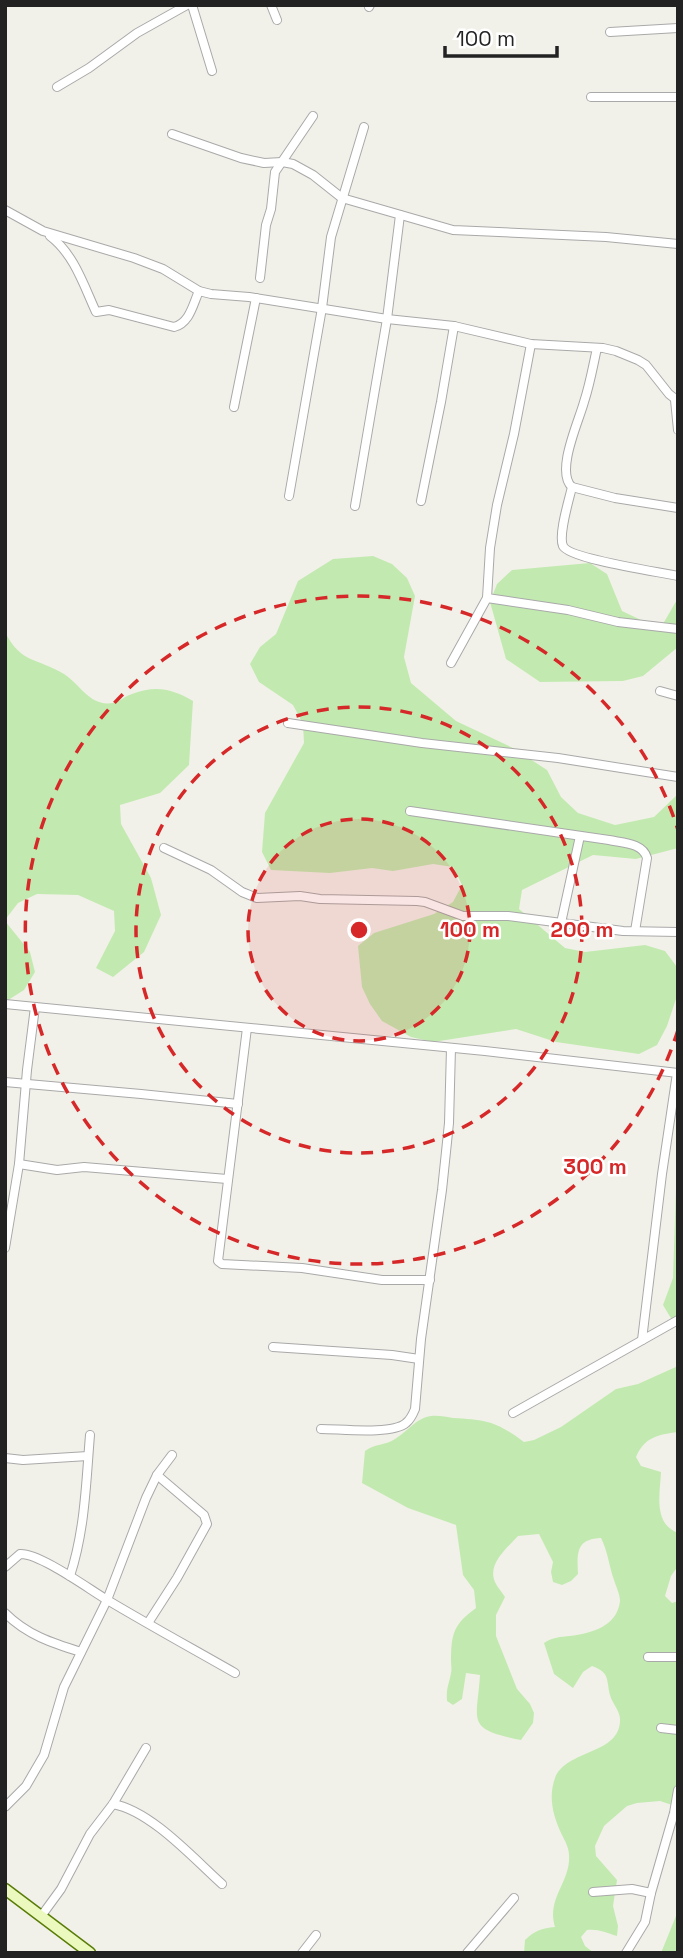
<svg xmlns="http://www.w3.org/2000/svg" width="683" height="1958" font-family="'Space Grotesk',sans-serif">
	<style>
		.grass { fill: #c2eab0 }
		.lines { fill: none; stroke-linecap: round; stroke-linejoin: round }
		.minor-casing { stroke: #a9a9a9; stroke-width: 10 }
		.secondary-casing { stroke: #587c06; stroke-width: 13 }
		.minor { stroke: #fff; stroke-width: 8 }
		.secondary { stroke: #ebf9bf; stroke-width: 10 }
		.ring { fill: none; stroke: #d62828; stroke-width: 3.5; stroke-dasharray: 12 9 }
		.centre { fill: #d62828; stroke: #fff; stroke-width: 3.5 }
		.ring-label { font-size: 21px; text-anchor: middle; font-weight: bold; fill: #d62828; stroke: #fff; stroke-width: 5; stroke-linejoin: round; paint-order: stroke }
	</style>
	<rect width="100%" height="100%" fill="#f2f1e9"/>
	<g class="grass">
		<path d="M373 556 392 564 407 578 415 596 404 657 411 683 456 721 513 748 547 770 561 797 578 813 615 825 654 817 678 794V848L636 859 593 855 522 890 519 909 565 948 585 952 645 945 665 951 677 967 678 993 667 1026 657 1045 639 1054 556 1042 516 1029 433 1042 411 1037 382 1021 370 1004 362 987 358 946 374 933 434 914 453 902 462 885 453 867 433 864 393 871 372 868 330 873 271 870 262 852 265 813 304 743 303 724 293 705 259 682 250 664 260 647 276 634 298 581 333 559Z"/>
		<path d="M590 563 607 574 622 611 660 629 678 598V647L643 676 623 681 540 682 506 659 490 602 497 584 512 570Z"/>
		<path d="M5 632C21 664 38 658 64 674 81 685 90 707 113 703 119 702 125 696 132 694 156 685 172 689 193 701L189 765 160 793 120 805 121 824 151 878 161 915 144 952 113 977 96 968 115 931 114 911 78 895 37 894 18 903 5 920Z"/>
		<path d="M5 921 30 952 35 972 24 990 5 1002Z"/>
		<path d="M678 1128V1330L663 1305 673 1278Z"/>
		<path d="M678 1366V1432C657 1435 645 1437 636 1457L641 1466 661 1472C660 1495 653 1523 678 1533V1566L671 1576 665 1596 672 1603 678 1601V1807L660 1801 637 1803 627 1806 604 1826 595 1846 596 1856 617 1880 613 1906 618 1926 617 1936C606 1933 599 1929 587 1930L581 1937 585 1946 594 1953H524L525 1940C534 1931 542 1928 555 1927 546 1898 571 1882 569 1855 569 1848 565 1841 562 1835 553 1816 548 1797 555 1778 566 1749 621 1755 620 1719 620 1711 612 1703 610 1695 606 1678 610 1673 592 1666L583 1672 573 1688 554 1674 544 1643C553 1637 560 1637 570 1636 591 1633 617 1627 620 1601 620 1595 616 1586 614 1580 609 1566 608 1552 601 1538 576 1539 577 1553 578 1574L571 1581 562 1585 553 1582 551 1572 553 1562 539 1534 518 1536C507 1548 487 1564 495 1582 497 1587 502 1592 505 1597L496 1615V1636L517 1689 530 1704 534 1713 533 1723 521 1740C465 1729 477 1722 480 1675L466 1673 462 1699 453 1705 447 1701C446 1687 449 1685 451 1673 452 1670 451 1665 451 1661 451 1633 454 1624 476 1608L474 1590 463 1575 456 1525 408 1508 362 1483 365 1451C376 1443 384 1446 395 1439 407 1432 416 1418 431 1416 438 1415 447 1417 453 1418 488 1420 495 1421 524 1442L534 1440 561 1427 616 1389 638 1384Z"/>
		<path d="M678 1911V1953H661Z"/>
	</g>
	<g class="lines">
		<g class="minor-casing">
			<g id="minor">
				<path d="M192 5 212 71"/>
				<path d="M271 5 277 20"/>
				<path d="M369 7 370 5"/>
				<path d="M610 32 678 28"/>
				<path d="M57 87 89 68 137 33 187 5"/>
				<path d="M591 97H678"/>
				<path d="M172 134 241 158 264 163 282 162 293 164 313 175 342 198 453 230 606 237 678 244"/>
				<path d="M5 210 43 231 134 258 163 269 199 291 211 294 249 297 387 319 454 326 531 344 603 348 616 351 638 360 646 365 669 394 678 401"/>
				<path d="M50 236C74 254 84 286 96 312L109 310 174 327C190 323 193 304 199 291"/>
				<path d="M260 278 266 225 271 209 275 172 313 116"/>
				<path d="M597 348C593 366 590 384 584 402 579 421 555 472 572 487L615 498 678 508"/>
				<path d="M675 400 678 430"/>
				<path d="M234 407 256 298"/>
				<path d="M572 487C569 500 558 535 563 546 569 559 660 572 678 576"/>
				<path d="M289 496 322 308 331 237 364 127"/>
				<path d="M421 501 441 402 454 326"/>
				<path d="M355 506 387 319 400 215"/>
				<path d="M487 598 568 610 618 622 678 629"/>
				<path d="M451 663 487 598 490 548 497 505 514 434 531 344"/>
				<path d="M660 691 678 696"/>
				<path d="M288 723 422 743 558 758 678 777"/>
				<path d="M410 811 609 840C623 843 643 843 647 858L635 931"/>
				<path d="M164 848 211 870 242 892 257 898 300 896 320 899 417 901 425 902 463 916H508L623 931 678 932"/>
				<path d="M561 923 580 836"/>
				<path d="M5 1004 485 1051 678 1073"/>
				<path d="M247 1028 218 1261 222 1264 302 1268 382 1280H430"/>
				<path d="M5 1082 141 1094 238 1104"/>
				<path d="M19 1164 57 1170 84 1167 227 1179"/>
				<path d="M5 1248 19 1164 27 1070 35 1007"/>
				<path d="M642 1340 662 1174 677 1073"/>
				<path d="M273 1347 392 1355 419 1359"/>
				<path d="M513 1413 678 1320"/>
				<path d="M321 1429C341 1429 392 1435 406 1423 411 1419 413 1414 415 1409L421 1339 442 1190 449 1123 451 1048"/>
				<path d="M5 1458 23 1460 88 1456"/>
				<path d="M5 1567 20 1554C40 1553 90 1590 109 1601 151 1626 193 1649 235 1673"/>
				<path d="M70 1576C85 1530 86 1483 90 1435"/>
				<path d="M5 1613C27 1635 52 1643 81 1652"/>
				<path d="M148 1623 177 1578 207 1524 204 1515 157 1475"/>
				<path d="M648 1657H678"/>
				<path d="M661 1728 678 1730"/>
				<path d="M113 1804C151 1811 193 1858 222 1884"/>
				<path d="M5 1807 26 1786 44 1755 64 1687 107 1600 146 1498 157 1475 172 1455"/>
				<path d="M593 1892 632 1889 651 1893"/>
				<path d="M42 1915 61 1889 90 1834 113 1804 146 1748"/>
				<path d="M302 1953 316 1935"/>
				<path d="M467 1953 514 1898"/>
				<path d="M626 1953 645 1922 651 1893 674 1813 678 1790"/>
			</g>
		</g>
		<g class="secondary-casing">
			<path id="secondary" d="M5 1889 90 1953"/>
		</g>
		<use href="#minor" class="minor"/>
		<use href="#secondary" class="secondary"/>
	</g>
	<circle cx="359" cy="930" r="111" fill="#d62828" fill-opacity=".12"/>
	<g class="ring">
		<circle cx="359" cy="930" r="111"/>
		<circle cx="359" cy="930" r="223"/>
		<path d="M678 1030A334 334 0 1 1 678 830"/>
	</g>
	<circle cx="359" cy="930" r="10" class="centre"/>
	<g class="ring-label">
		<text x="470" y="937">100 m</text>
		<text x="582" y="937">200 m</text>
		<text x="595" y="1174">300 m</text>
	</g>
	<rect width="683" height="1958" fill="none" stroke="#222222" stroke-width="14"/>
	<path d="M445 46v10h112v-10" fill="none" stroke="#222222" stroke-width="3.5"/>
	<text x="456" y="46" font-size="21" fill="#222222" stroke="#ffffff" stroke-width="5" paint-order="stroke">100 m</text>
</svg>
